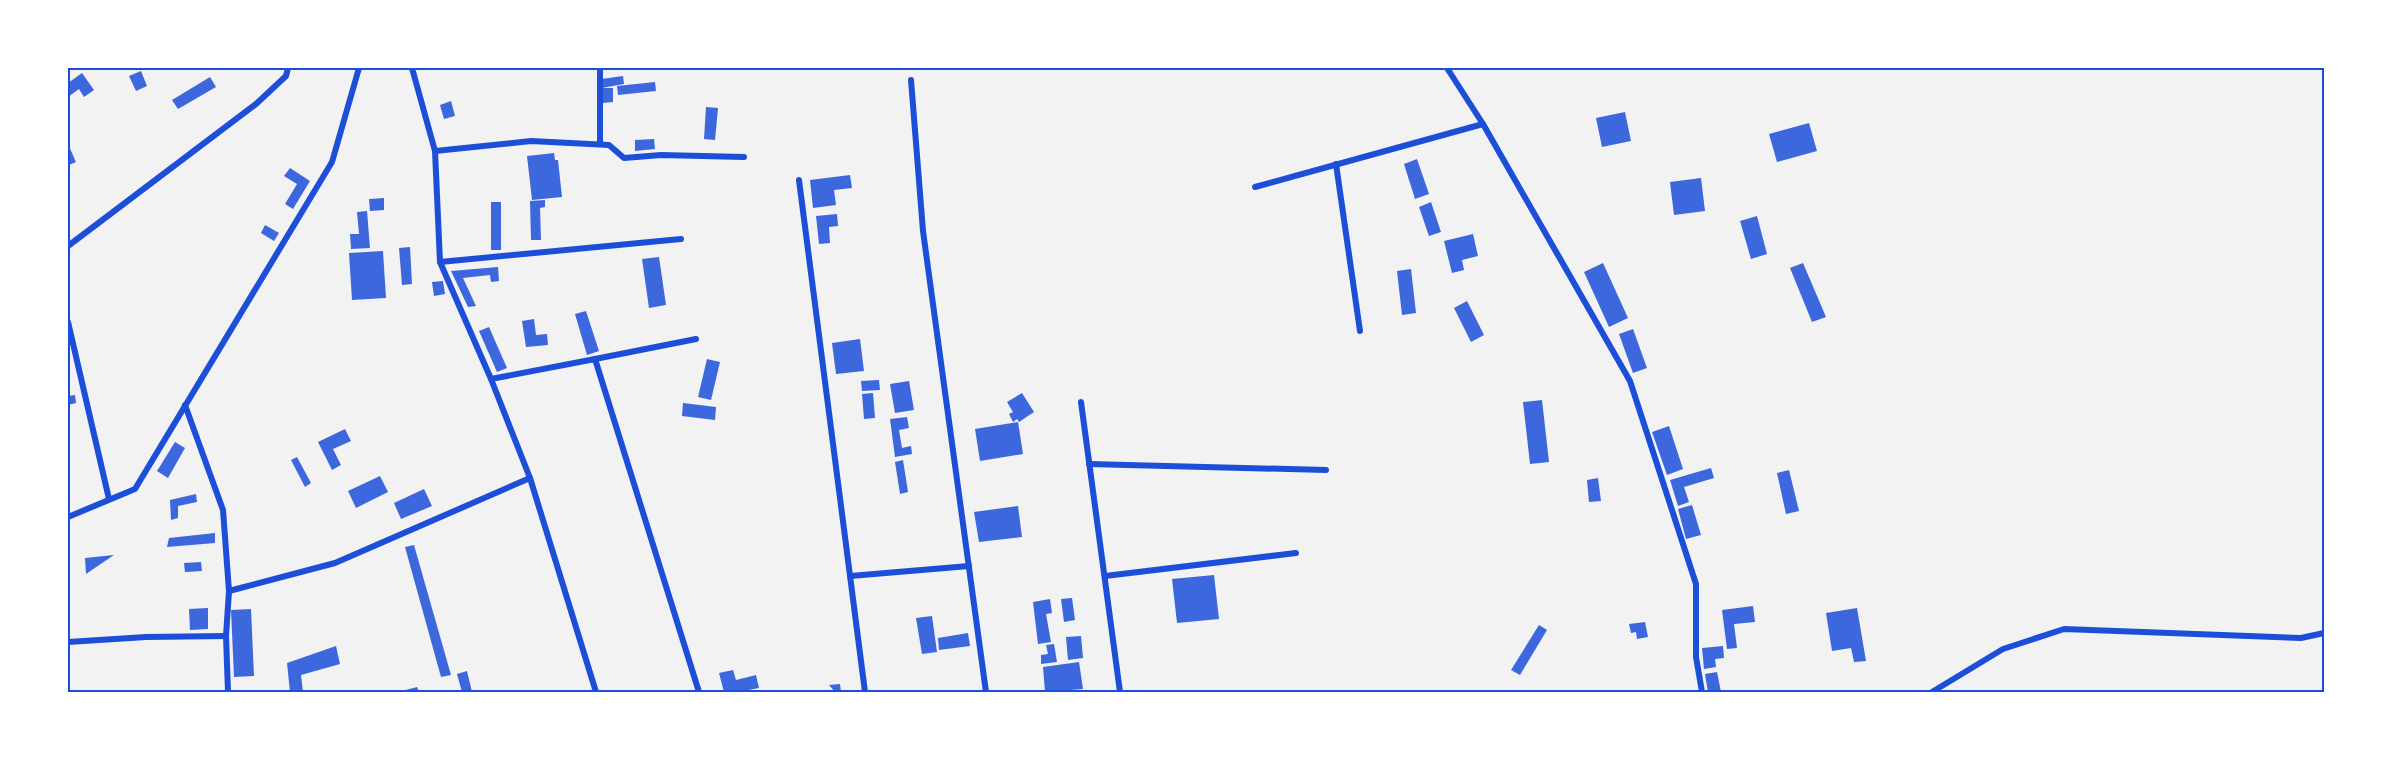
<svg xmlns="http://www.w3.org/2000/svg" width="2392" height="760" font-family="Commissioner,sans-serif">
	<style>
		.building { fill: #3d67dc }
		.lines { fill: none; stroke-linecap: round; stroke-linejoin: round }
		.minor { stroke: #1d4ed8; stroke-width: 6 }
		.neatline { fill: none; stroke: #1d4ed8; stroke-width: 2 }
	</style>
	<rect width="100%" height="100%" fill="#f2f2f2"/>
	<g class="building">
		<path d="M141 71 147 86 136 91 129 76Z"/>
		<path d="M82 73 94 90 84 97 79 89 68 97V83Z"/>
		<path d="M623 76 624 84 602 88 601 79Z"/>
		<path d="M210 77 216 87 178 109 172 100Z"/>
		<path d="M655 82 656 91 618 95 617 86Z"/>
		<path d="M602 88H613V102L603 103Z"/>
		<path d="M451 101 455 116 444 119 440 105Z"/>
		<path d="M706 107 718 108 715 140 704 139Z"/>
		<path d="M1625 112 1631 141 1602 147 1596 118Z"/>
		<path d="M1809 123 1817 151 1777 162 1769 134Z"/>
		<path d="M654 139 655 149 635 151V140Z"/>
		<path d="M68 144 76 162 69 165 68 162Z"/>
		<path d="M554 153 555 160H558L562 197 532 200 527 156Z"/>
		<path d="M1417 159 1429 194 1415 199 1404 164Z"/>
		<path d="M290 168 310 181 293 209 285 204 297 184 284 176Z"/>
		<path d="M850 175 852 188 834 190 836 205 813 208 810 180Z"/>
		<path d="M1701 178 1705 211 1674 215 1670 182Z"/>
		<path d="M384 198V210L370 211 369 199Z"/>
		<path d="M545 200V207L540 208 541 240H531L530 201Z"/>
		<rect x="491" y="202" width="10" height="48"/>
		<path d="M1431 202 1441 232 1429 236 1419 207Z"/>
		<path d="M367 211 370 248 351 249 350 234H359L357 212Z"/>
		<path d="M837 214 838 226 829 227 830 243 819 244 816 216Z"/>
		<path d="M1757 216 1767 254 1751 259 1740 221Z"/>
		<path d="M265 225 279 233 274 241 261 233Z"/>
		<path d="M1473 234 1478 256 1462 260 1464 270 1452 273 1444 241Z"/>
		<path d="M410 247 412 284 402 285 399 248Z"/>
		<path d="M383 251 386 298 352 300 349 253Z"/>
		<path d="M659 257 666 305 649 308 642 259Z"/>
		<path d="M1603 263 1628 318 1609 327 1584 272Z"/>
		<path d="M1803 263 1826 317 1812 322 1790 268Z"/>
		<path d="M498 267 499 281 491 282 490 275 463 278 476 306 468 307 451 271Z"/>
		<path d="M1411 269 1416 313 1402 315 1397 271Z"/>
		<path d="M443 281 445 294 434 296 432 282Z"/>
		<path d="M1467 301 1484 335 1471 342 1454 308Z"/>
		<path d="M586 311 599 351 587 355 575 314Z"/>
		<path d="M534 319 536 335 547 334 548 345 526 347 522 321Z"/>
		<path d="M489 327 507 368 497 372 479 331Z"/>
		<path d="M1633 329 1647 368 1633 373 1619 334Z"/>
		<path d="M860 339 864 371 836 374 832 343Z"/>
		<path d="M707 359 720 362 711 400 698 397Z"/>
		<path d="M879 380 880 390 862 391 861 381Z"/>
		<path d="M909 381 914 410 895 413 890 384Z"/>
		<path d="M873 393 875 418 864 419 862 394Z"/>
		<path d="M1022 393 1034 412 1019 422 1017 419 1013 422 1009 414 1013 412 1007 402Z"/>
		<path d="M75 395 76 403 68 405V396Z"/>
		<path d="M1542 400 1549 462 1530 464 1523 402Z"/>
		<path d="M683 403 716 407 715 420 682 416Z"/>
		<path d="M907 417 909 428 899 430 902 448 911 446 912 454 895 457 890 419Z"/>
		<path d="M1018 422 1023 454 980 461 975 429Z"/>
		<path d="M1669 426 1683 469 1667 475 1652 432Z"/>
		<path d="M345 429 351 441 333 449 341 465 332 470 318 442Z"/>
		<path d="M175 442 185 448 168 478 157 471Z"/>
		<path d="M297 457 311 483 305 487 291 460Z"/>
		<path d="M903 460 908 492 900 494 895 462Z"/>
		<path d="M1711 468 1714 478 1684 487 1689 502 1678 506 1670 480Z"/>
		<path d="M1789 470 1799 511 1786 514 1777 473Z"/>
		<path d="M380 476 388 492 356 508 348 491Z"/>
		<path d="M1598 478 1601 501 1589 502 1587 480Z"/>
		<path d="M424 489 432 506 401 519 394 503Z"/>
		<path d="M196 494 197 502 178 506V518L171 520 170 500Z"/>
		<path d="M1692 505 1701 535 1686 539 1678 509Z"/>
		<path d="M1018 506 1022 537 979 542 974 512Z"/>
		<path d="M215 533V543L167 547 169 538Z"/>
		<path d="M414 545 451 675 441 677 405 547Z"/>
		<path d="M114 555 86 574 85 558Z"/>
		<path d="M201 562 202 571 185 572 184 563Z"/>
		<path d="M1214 575 1219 619 1177 623 1172 579Z"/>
		<path d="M1072 598 1075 620 1064 622 1061 599Z"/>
		<path d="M1050 599 1052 613 1046 614 1051 642 1038 644 1033 602Z"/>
		<path d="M1753 606 1755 622 1734 624 1737 648 1727 649 1722 610Z"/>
		<path d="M208 608V629L190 630 189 609Z"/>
		<path d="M1857 608 1866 661 1854 662 1851 648 1832 651 1826 613Z"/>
		<path d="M251 609 254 676 234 677 231 610Z"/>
		<path d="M932 616 937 652 922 654 916 618Z"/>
		<path d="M1645 622 1648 637 1637 639 1636 632 1631 633 1629 624Z"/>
		<path d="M1539 625 1547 630 1520 675 1511 670Z"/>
		<path d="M968 633 970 646 939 650 938 638Z"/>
		<path d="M1081 636 1083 658 1068 660 1066 637Z"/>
		<path d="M1054 644 1057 662 1041 664V655L1048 654 1046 645Z"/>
		<path d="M336 646 340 664 301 675 303 692H290L287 663Z"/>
		<path d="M1723 646 1724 658 1715 659 1716 667 1704 669 1702 648Z"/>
		<path d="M1079 662 1083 689 1045 692 1043 667Z"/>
		<path d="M733 670 736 680 756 675 759 688 739 692H724L719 673Z"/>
		<path d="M467 671 472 692H462L457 674Z"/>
		<path d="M1717 672 1721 692H1708L1705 674Z"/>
		<path d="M840 684 841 692H835L829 685Z"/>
		<path d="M417 687 419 692H398Z"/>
	</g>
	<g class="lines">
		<g class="minor">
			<path d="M412 68 435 151 440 262 491 379 530 478 596 692"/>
			<path d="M1447 68 1483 124 1630 381 1696 584V657L1702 692"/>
			<path d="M911 80 923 231 986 692"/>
			<path d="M600 144V68"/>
			<path d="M435 151 531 141 609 145 624 158 661 155 744 157"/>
			<path d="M1336 164 1360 331"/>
			<path d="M799 180 865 692"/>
			<path d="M1255 187 1483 124"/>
			<path d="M68 246 256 104 286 76 288 68"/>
			<path d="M440 262 681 239"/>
			<path d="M68 322 109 499"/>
			<path d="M595 359 696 339"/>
			<path d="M491 379 595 359 699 692"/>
			<path d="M1081 402 1120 692"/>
			<path d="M185 405 223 510 229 591 226 636 228 692"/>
			<path d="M1089 464 1326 470"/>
			<path d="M68 517 135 489 332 162 359 68"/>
			<path d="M850 576 969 566"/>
			<path d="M1105 576 1296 553"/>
			<path d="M229 591 335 563 530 478"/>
			<path d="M68 642 146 637 226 636"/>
			<path d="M1932 692 2003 649 2064 629 2301 638 2324 633"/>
		</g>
	</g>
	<rect width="2392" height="760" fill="none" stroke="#ffffff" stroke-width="138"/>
	<rect x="69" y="69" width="2254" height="622" class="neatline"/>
</svg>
